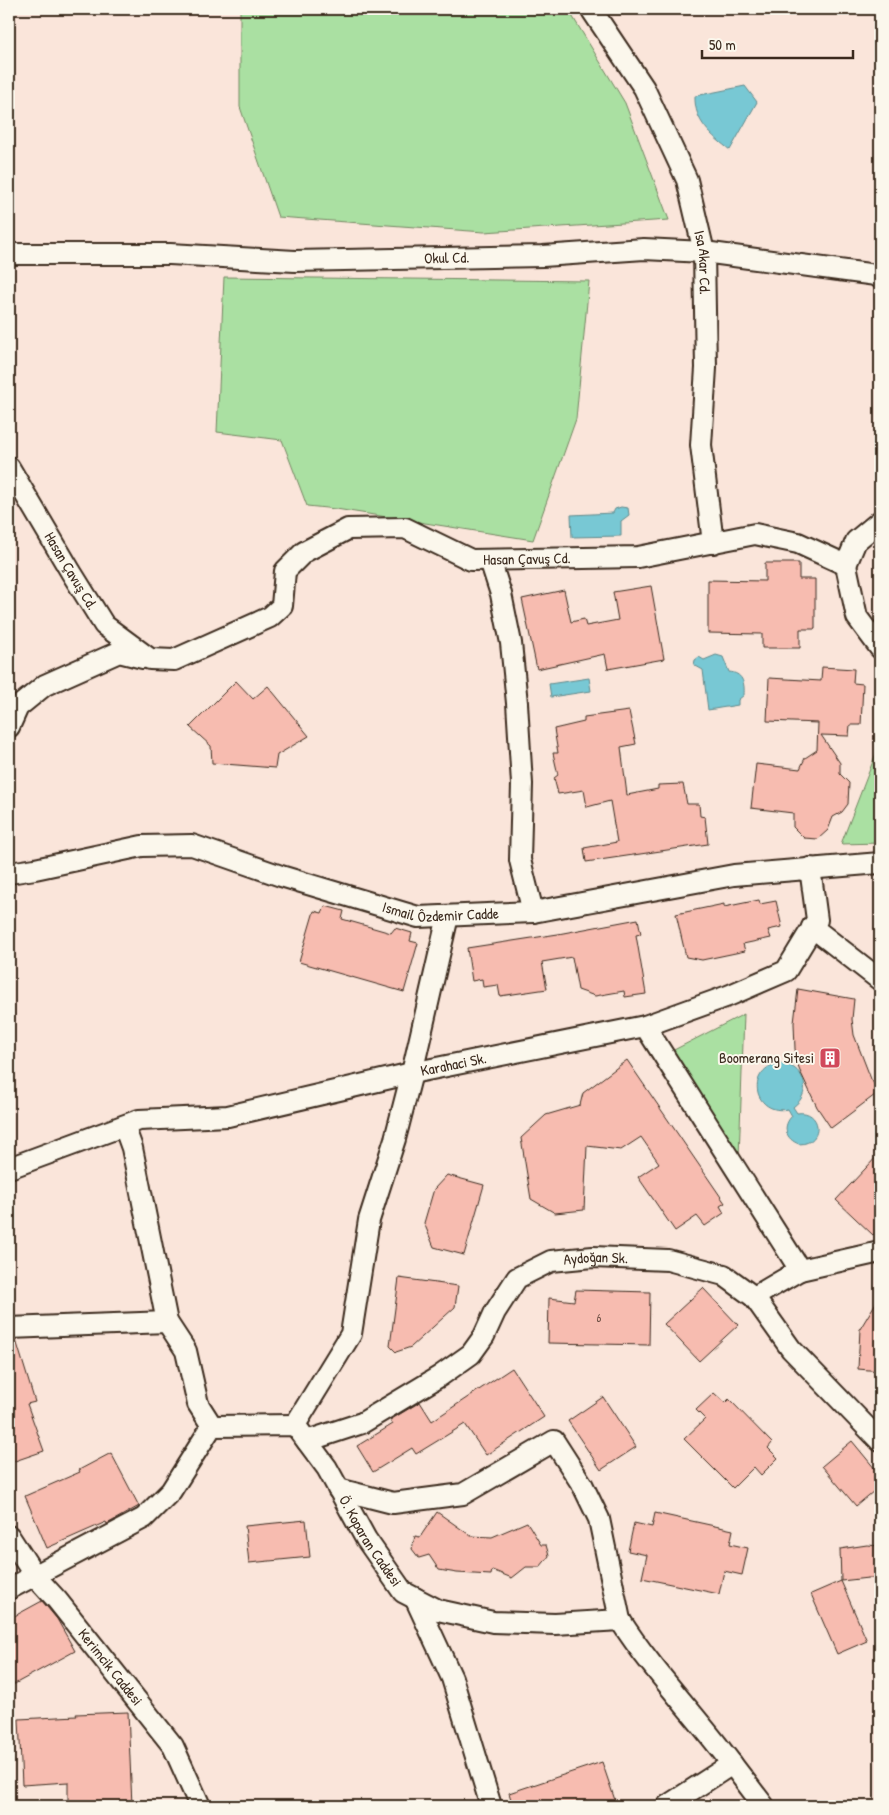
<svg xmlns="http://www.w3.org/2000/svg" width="889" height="1815" font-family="'Patrick Hand',sans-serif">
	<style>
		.green { fill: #aae0a2; stroke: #728560 }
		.water { fill: #78c8d4; stroke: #60898b }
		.building { fill: #f7bcb0; stroke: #3b2a1e }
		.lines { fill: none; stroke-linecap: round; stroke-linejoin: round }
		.minor-casing { stroke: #3b2a1e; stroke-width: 24 }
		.minor { stroke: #fbf7ec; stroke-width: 20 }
		.labels { text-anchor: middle; stroke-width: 4; stroke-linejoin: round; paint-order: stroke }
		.number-label { font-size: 12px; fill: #6a4e42 }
		.street-label { font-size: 15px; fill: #3b2a1e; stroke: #fbf7ec }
		.poi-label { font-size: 15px; fill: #3b2a1e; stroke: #fbf7ec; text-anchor: end }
	</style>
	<rect width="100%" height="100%" fill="#fae5da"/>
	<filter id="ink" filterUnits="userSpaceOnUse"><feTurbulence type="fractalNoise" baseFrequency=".02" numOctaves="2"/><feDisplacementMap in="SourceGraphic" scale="10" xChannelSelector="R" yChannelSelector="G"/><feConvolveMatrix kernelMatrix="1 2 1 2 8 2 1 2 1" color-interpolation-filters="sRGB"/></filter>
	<g filter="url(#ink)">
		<g class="green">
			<path d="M240 9H568L625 103 669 220 484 232 278 217 240 107Z"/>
			<path d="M224 277 589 281 576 419 533 540 336 509 307 506 282 440 217 432Z"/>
			<path d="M880 743V843L841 844Z"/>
			<path d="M744 1014 739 1158 672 1051Z"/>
		</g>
		<g class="water">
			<path d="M745 86 757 102 730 150C712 136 694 122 695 96Z"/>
			<path d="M621 507 628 508 629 515 621 521V536L572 537 571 515 613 513 615 509Z"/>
			<path d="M716 655 723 657 729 672C742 673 745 682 744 695L738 700V705L708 710 703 670 694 665 695 660 699 657 704 660Z"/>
			<path d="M589 678 591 691 551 697 549 684Z"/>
			<path d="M778 1063C803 1064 815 1091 793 1107L797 1113C822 1109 825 1144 799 1144 785 1139 782 1126 792 1116L788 1109C755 1116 744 1072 778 1063Z"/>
		</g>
		<g class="building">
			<path d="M765 563H799V579H815V629H800V648H762V634L708 633V580L765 581Z"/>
			<path d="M651 586 664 659 608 669 605 654 537 669 522 599 564 590 571 622 584 619 586 626 618 620 613 592Z"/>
			<path d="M822 667 854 669 853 683 863 684 861 725H850L849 736 821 735 840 763V774L849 783 848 804 842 812 833 817 828 830 818 839 804 838 793 827V813L751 808 756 764 800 769 805 758 817 750 818 723 767 721 769 678 821 681Z"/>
			<path d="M236 681 253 699 268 686 309 736 277 755 275 768 212 763 211 746 190 727Z"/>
			<path d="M629 711 636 744 621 747 627 795 658 789V785L683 784 687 804H699L700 816 705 817 708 844 586 862 584 848 617 842 610 801 587 807 584 790 558 794 554 778 558 775 553 753H558L554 729 584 722V717Z"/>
			<path d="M759 900 760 904 776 901 782 927 768 930 771 938 743 944 745 951 702 960 686 957 676 914 724 904V907Z"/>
			<path d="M325 906 344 911 342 919 391 933 395 928 412 933 410 941 418 943 404 992 299 962 314 911 322 913Z"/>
			<path d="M638 919 641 934 636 935 646 994 625 997 624 991 595 996 578 990 572 957 542 962 547 989 500 996 498 985 483 987 482 979 472 981 467 948 558 934Z"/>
			<path d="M798 989 854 999 852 1019 854 1035 871 1079 879 1092 831 1128 817 1107 799 1069 795 1049 794 1023Z"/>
			<path d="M627 1060 725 1203 720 1206 724 1213 705 1226 697 1216 675 1231 638 1177 659 1163 641 1137 621 1150 587 1146 584 1210 555 1213 531 1199 521 1138 546 1115 580 1105 583 1093Z"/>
			<path d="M880 1153V1228L873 1235 836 1200Z"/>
			<path d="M447 1175 484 1185 464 1255 434 1247 424 1223 434 1189Z"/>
			<path d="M399 1278 458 1286 455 1307 411 1347 396 1352 390 1346Z"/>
			<path d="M703 1288 738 1325 699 1361 664 1324Z"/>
			<path d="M576 1290 650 1292 649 1345 548 1343 549 1298 574 1301Z"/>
			<path d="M880 1296V1371L858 1369 860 1329Z"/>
			<path d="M9 1340H16L35 1402 27 1404 44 1451 9 1463Z"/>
			<path d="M512 1368 544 1417 486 1455 465 1424 416 1454 412 1448 373 1472 357 1446 393 1424 390 1420 420 1402 432 1421Z"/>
			<path d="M714 1393 725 1403 729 1399 772 1443 768 1448 778 1458 761 1475 754 1467 733 1488 684 1439 705 1419 696 1410Z"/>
			<path d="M603 1397 636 1447 601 1470 568 1421Z"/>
			<path d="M852 1441 880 1475V1486L856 1506 822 1466Z"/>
			<path d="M111 1453 139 1506 107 1524 106 1522 47 1548 25 1496 80 1472 79 1470Z"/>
			<path d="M437 1512 471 1536 492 1537 527 1522 541 1545H546L549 1556 540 1567H526L512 1578 492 1570 491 1575 457 1573 439 1570 429 1555 419 1558 412 1549 415 1536 420 1537Z"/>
			<path d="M655 1513 733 1530 730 1544 748 1548 742 1575 724 1571 719 1594 642 1578 647 1555 628 1551 634 1523 652 1527Z"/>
			<path d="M306 1520 310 1557 249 1563 245 1526Z"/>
			<path d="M867 1545 880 1546V1578H868L841 1581 840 1549Z"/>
			<path d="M841 1581 867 1641 837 1654 811 1594Z"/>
			<path d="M42 1601 57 1619 75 1651 9 1687V1619Z"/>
			<path d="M128 1712 132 1806H68V1782L22 1785 19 1719 77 1716 76 1714Z"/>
			<path d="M602 1762 617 1806H513L509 1793Z"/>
		</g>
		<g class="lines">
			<g class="minor-casing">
				<g id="minor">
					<path id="s1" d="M591 9 644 88 687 180 704 252 706 368 701 445 713 543"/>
					<path id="s2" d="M9 254H170L295 261 543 256 644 249 704 252 876 275 880 278"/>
					<path id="s3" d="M9 467 71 572 104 625 150 659 174 660 270 617 282 606 285 571 304 552 348 529 405 528 471 560 638 557 755 534 798 543 846 565 856 541 880 521"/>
					<path d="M490 560 501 594 511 643 517 703 522 784 520 860 533 912"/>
					<path d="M846 565 857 617 880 648"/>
					<path d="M9 727 18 707 45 685 119 652 143 658"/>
					<path id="s4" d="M9 873 35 869 142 846 192 845 281 876 418 917 533 912 734 875 880 863"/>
					<path d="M812 927 880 980"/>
					<path d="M645 1026 800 1270 880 1252"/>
					<path d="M124 1126 132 1148 167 1322 186 1351 198 1404 212 1426"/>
					<path id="s5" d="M9 1168 139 1120 228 1116 412 1073 645 1026 728 996 786 971 817 920 810 868"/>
					<path d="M754 1297 800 1270"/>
					<path d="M9 1328 167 1322"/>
					<path d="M295 1425 351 1334 369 1220 395 1139 412 1073 448 916"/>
					<path id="s6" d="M307 1441 362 1423 440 1376 471 1354 484 1336 495 1312 517 1278 551 1261 593 1257 668 1260 724 1275 754 1297 791 1349 880 1441"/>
					<path d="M338 1489 393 1503 463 1494 554 1441 583 1486 599 1519 620 1620"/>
					<path id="s7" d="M9 1536 35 1576 57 1600 173 1746 200 1806"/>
					<path id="s8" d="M9 1589 144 1518 171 1491 212 1426 295 1425 327 1468 366 1539 403 1592 438 1610 493 1622 555 1624 620 1620C650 1667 688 1707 722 1751 736 1769 750 1788 764 1806"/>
					<path d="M415 1598 452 1678 491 1806"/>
					<path d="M667 1806 732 1764"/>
				</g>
			</g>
			<use href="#minor" class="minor"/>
		</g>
	</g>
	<defs>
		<g id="building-square" transform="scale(1.125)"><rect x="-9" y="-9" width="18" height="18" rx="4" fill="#d1495b" stroke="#fbf7ec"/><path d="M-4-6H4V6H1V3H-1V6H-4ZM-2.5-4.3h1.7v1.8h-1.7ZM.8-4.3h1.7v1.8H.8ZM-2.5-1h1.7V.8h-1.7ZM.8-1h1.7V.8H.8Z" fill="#fff"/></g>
	</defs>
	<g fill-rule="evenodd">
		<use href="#building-square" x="830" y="1058"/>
	</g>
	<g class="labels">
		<g class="number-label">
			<text x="599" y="1322">6</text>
		</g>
		<g class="street-label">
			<text dy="5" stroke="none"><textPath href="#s2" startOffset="438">Okul Cd.</textPath></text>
			<text dy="5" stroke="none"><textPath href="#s1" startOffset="281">Isa Akar Cd.</textPath></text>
			<text dy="5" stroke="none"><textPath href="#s3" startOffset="685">Hasan Çavuş Cd.</textPath></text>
			<text dy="5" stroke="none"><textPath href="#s3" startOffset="121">Hasan Çavuş Cd.</textPath></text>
			<text dy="5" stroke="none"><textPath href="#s4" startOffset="445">Ismail Ôzdemir Cadde</textPath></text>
			<text dy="5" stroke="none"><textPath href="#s5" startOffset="459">Karahaci Sk.</textPath></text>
			<text dy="5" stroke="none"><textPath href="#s6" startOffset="359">Aydoğan Sk.</textPath></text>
			<text dy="5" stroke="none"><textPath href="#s8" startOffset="489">Ö. Koparan Caddesi</textPath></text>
			<text dy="5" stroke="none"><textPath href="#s7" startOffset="166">Kerimcik Caddesi</textPath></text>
		</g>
		<g class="poi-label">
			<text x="814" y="1063">Boomerang Sitesi</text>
		</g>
	</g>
	<rect width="889" height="1815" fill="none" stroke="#fbf7ec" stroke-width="30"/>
	<rect x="15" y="15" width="859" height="1785" fill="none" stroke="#3b2a1e" stroke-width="2" filter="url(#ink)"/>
	<path d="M702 50v8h151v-8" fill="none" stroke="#3b2a1e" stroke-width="2.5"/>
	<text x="709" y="50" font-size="15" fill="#3b2a1e" stroke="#fbf7ec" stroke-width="4" paint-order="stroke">50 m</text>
</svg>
